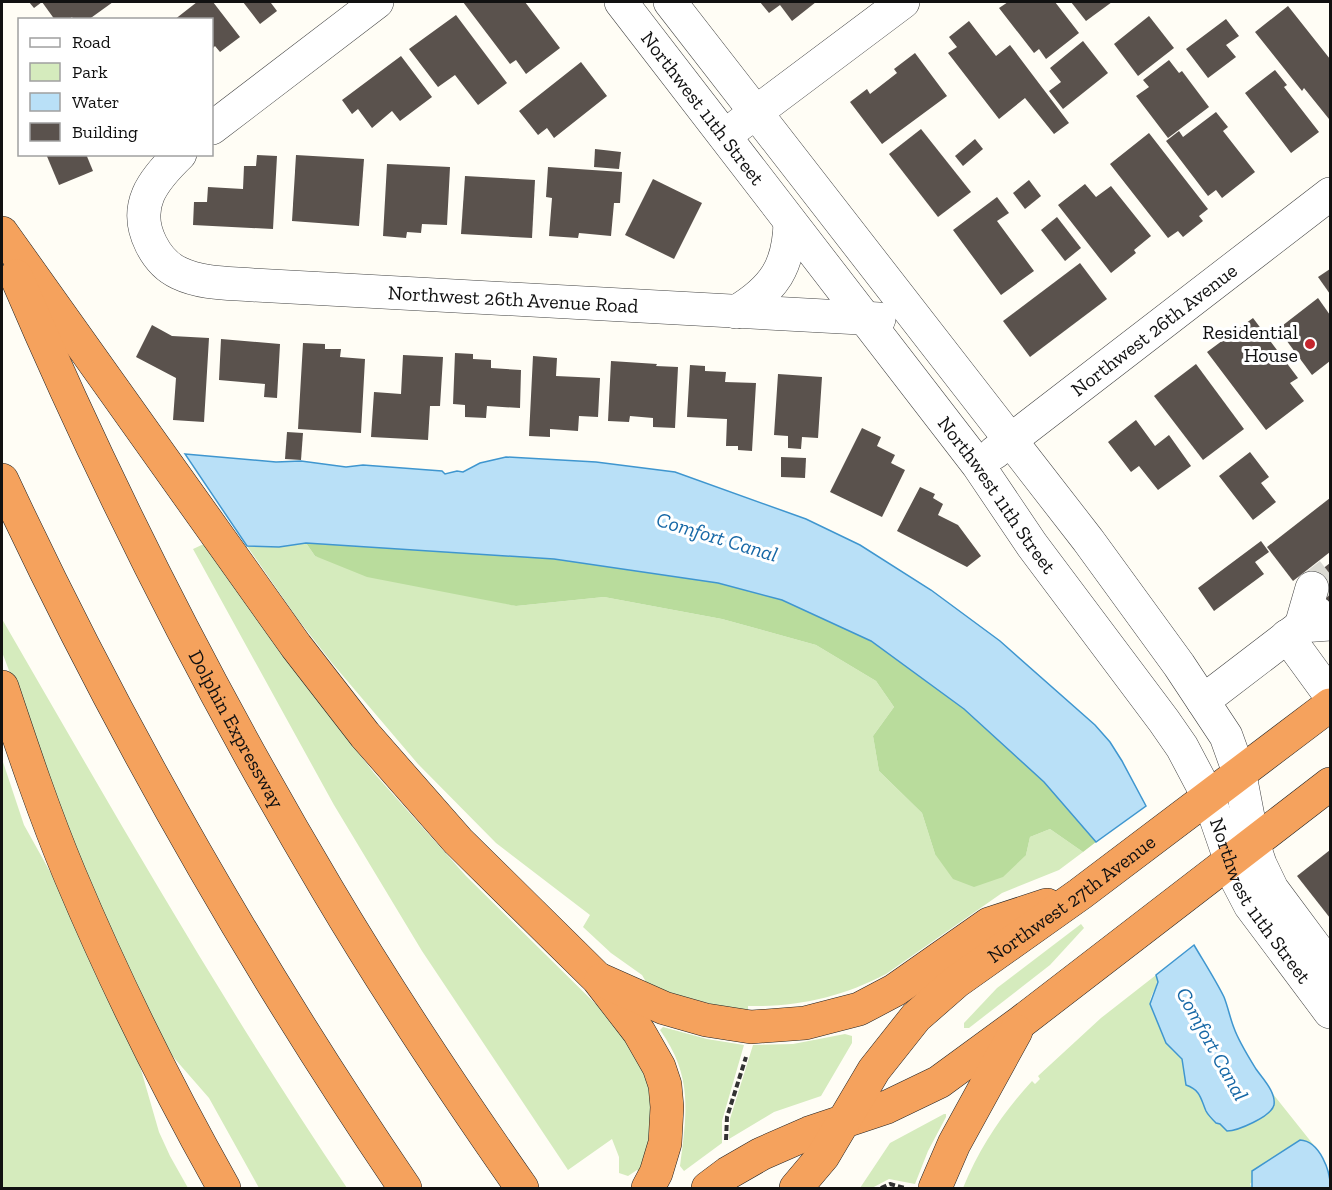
<svg xmlns="http://www.w3.org/2000/svg" width="1332" height="1190" font-family="'Zilla Slab',serif">
	<style>
		.green { fill: #d5ebbd }
		.forest { fill: #b9dc9c }
		.water { fill: #b9e0f7; stroke: #3f96cf; stroke-width: 1.5 }
		.building { fill: #5a524d }
		.lines { fill: none; stroke-linecap: round; stroke-linejoin: round }
		.minor-tunnel { stroke: #dbdad3; stroke-width: 33; stroke-dasharray: 33 16; stroke-linecap: butt }
		.minor-casing { stroke: #444; stroke-width: 34 }
		.highway-casing { stroke: #222; stroke-width: 34 }
		.path { stroke: #333; stroke-width: 4; stroke-dasharray: 6 3; stroke-linecap: butt }
		.minor { stroke: #fff; stroke-width: 33 }
		.highway { stroke: #f5a25d; stroke-width: 33 }
		.poi-dot { fill: #c4262e; stroke: #fff; stroke-width: 2 }
		.labels { text-anchor: middle; stroke-width: 6; stroke-linejoin: round; paint-order: stroke }
		.street-label { font-size: 20px; fill: #111; stroke: #fff }
		.poi-label { font-size: 20px; fill: #111; stroke: #fff; text-anchor: end }
		.water-label { font-size: 21px; font-style: italic; fill: #1768a6; stroke: #fff }
	</style>
	<rect width="100%" height="100%" fill="#fffdf5"/>
	<g class="green">
		<path d="M206 543 296 672 374 773 466 876 620 1028 645 1063 656 1117 643 1176 637 1170 628 1176 619 1173V1157L612 1139 568 1170 422 951 334 805 193 549Z"/>
		<path d="M306 543 315 556 516 606 604 597 722 619 816 645 876 681 894 707 873 736 879 771 922 813 935 854 1026 855 1030 837 1050 829 1083 852 1059 870 1002 893 886 974C842 997 798 1007 748 1006V1014L649 987 642 975 611 953 583 927 590 915 496 843 418 764 332 663 297 618 247 546 279 547Z"/>
		<path d="M2 619C113 811 223 1004 347 1188H259L209 1098 168 1051 132 979 85 871 2 652Z"/>
		<path d="M2 759 24 825 58 886 135 1049 159 1132 170 1156 188 1188H2Z"/>
		<path d="M1081 924 1084 928 1050 965 969 1028H964V1023L997 988Z"/>
		<path d="M1156 975C1160 986 1151 992 1150 1002 1150 1008 1167 1045 1172 1050 1175 1053 1179 1055 1182 1059 1185 1068 1184 1078 1190 1086 1194 1091 1200 1094 1203 1100 1212 1115 1216 1129 1236 1128 1241 1128 1244 1124 1249 1123 1262 1119 1266 1114 1274 1103L1273 1094 1316 1148 1312 1144 1300 1140C1278 1153 1267 1166 1250 1184L1252 1188H963C980 1147 1002 1114 1032 1081L1035 1084 1040 1079 1038 1076 1101 1018Z"/>
		<path d="M663 1027 707 1039 744 1045 722 1121V1143L684 1171 680 1166C687 1113 693 1076 660 1030Z"/>
		<path d="M845 1034 852 1036V1043L821 1096 774 1112 729 1139 730 1119 753 1045 793 1044Z"/>
		<path d="M944 1114H946V1117L928 1151 915 1184 889 1179 872 1188H860L890 1143Z"/>
	</g>
	<path class="forest" d="M306 543 554 559 718 583 782 600 871 641 964 709 1044 782 1096 842 1083 852 1050 829 1030 837 1026 855 1003 877 974 887 953 879 935 854 922 813 879 771 873 736 894 707 876 681 816 645 722 619 604 597 516 606 367 577 315 556Z"/>
	<g class="water">
		<path d="M185 454 276 462 301 461 346 467 363 465 442 471 445 474 457 471 463 472 480 463 506 457 596 462 675 472 806 519 860 545 931 590 1000 641 1095 725 1110 742 1122 761 1146 806 1096 842 1044 782 964 709 871 641 782 600 718 583 554 559 306 543 279 547 247 546Z"/>
		<path d="M1194 945C1204 962 1215 979 1224 997 1228 1007 1230 1018 1234 1028 1239 1042 1248 1056 1256 1069 1263 1079 1276 1092 1274 1105 1271 1117 1237 1131 1227 1131L1220 1124 1216 1123C1213 1120 1208 1115 1206 1111 1201 1100 1201 1090 1186 1085L1182 1059 1166 1043 1150 1004 1158 982 1156 975Z"/>
		<path d="M1300 1140C1320 1141 1331 1172 1330 1188H1252V1171Z"/>
	</g>
	<g class="building">
		<path d="M29 2H113L88 20H74L72 17 68 20H55L42 2 34 8Z"/>
		<path d="M197 2H213L240 37 220 52 215 46 212 49V20H174Z"/>
		<path d="M243 2H273L271 3 277 11 260 24Z"/>
		<path d="M463 2H525L560 48 526 74 516 60 510 64Z"/>
		<path d="M760 2H816L792 21 780 5 769 13Z"/>
		<path d="M1008 2H1055L1079 33 1046 59 1039 49 1034 53 999 8Z"/>
		<path d="M1071 2H1112L1086 21Z"/>
		<path d="M1288 6 1330 59V118L1329 119 1304 88 1302 91 1255 32Z"/>
		<path d="M456 15 507 83 478 105 455 75 438 87 409 49Z"/>
		<path d="M1149 16 1174 48 1138 76 1114 44Z"/>
		<path d="M1226 19 1239 36 1226 45 1236 57 1208 78 1186 49Z"/>
		<path d="M969 21 996 56 1010 45 1069 123 1054 134 1025 98 999 119 948 53 957 47 949 37Z"/>
		<path d="M1083 41 1108 73 1063 109 1049 91 1061 82 1050 68Z"/>
		<path d="M915 53 947 96 882 144 850 102 867 89 870 94 897 73 894 69Z"/>
		<path d="M401 56 432 97 400 121 392 111 372 128 358 109 352 114 342 100Z"/>
		<path d="M1169 60 1179 73 1182 71 1209 107 1168 138 1136 96 1149 87 1143 80Z"/>
		<path d="M581 62 607 96 554 138 547 128 538 135 519 111Z"/>
		<path d="M1275 70 1287 85 1284 87 1319 132 1291 153 1245 93Z"/>
		<path d="M1216 112 1228 127 1223 131 1255 172 1222 198 1216 190 1208 196 1166 141 1179 131 1183 137Z"/>
		<path d="M921 129 971 192 938 217 889 154Z"/>
		<path d="M1149 133 1208 209 1199 216 1203 221 1183 237 1178 231 1168 238 1110 164Z"/>
		<path d="M975 139 983 149 963 166 955 156Z"/>
		<path d="M595 149 621 152 619 169 594 167Z"/>
		<path d="M46 154H86L93 171 59 185Z"/>
		<path d="M257 155 277 156 273 229 193 225 194 202H207L208 187 243 189 244 166H256Z"/>
		<path d="M296 155 364 159 359 226 292 221Z"/>
		<path d="M387 164 450 167 447 225 422 224 421 233 407 232 406 238 383 236Z"/>
		<path d="M548 167 622 172 620 203H614L611 236 579 233 578 238 549 236 552 198 546 197Z"/>
		<path d="M465 176 535 180 532 238 461 234Z"/>
		<path d="M653 179 702 203 674 259 625 235Z"/>
		<path d="M1029 180 1041 196 1025 209 1013 193Z"/>
		<path d="M1085 184 1096 197 1111 186 1151 236 1134 250 1136 253 1111 273 1058 205Z"/>
		<path d="M997 197 1009 213 997 221 1034 271 1001 295 953 230Z"/>
		<path d="M1057 217 1081 248 1065 261 1041 230Z"/>
		<path d="M1080 263 1107 299 1030 357 1003 321Z"/>
		<path d="M1330 269V294L1318 277Z"/>
		<path d="M1318 298 1330 315V361L1312 375 1278 329Z"/>
		<path d="M1253 318 1298 378 1290 383 1304 401 1266 430 1207 352Z"/>
		<path d="M152 325 172 336 209 338 204 422 173 420 176 378 136 357Z"/>
		<path d="M221 339 280 344 277 398 264 397 265 384 219 380Z"/>
		<path d="M303 343 325 344V349H341L340 357 365 359 361 433 298 429Z"/>
		<path d="M455 353 473 354V359L491 360V368L521 370 520 408 487 406 486 418 465 417V405L453 404Z"/>
		<path d="M403 355 443 357 440 406H430L428 440 371 437 374 392 401 394Z"/>
		<path d="M533 356 557 358 556 376 600 378 598 417 579 416 578 431 550 429V437L529 436Z"/>
		<path d="M611 361 657 364 656 366 678 367 675 428 653 427V418L630 416 629 422 608 421Z"/>
		<path d="M1196 364 1244 429 1203 460 1154 396Z"/>
		<path d="M690 365 705 366V371L726 372 725 382 756 383 752 451 738 450V446H726L727 419 687 417Z"/>
		<path d="M778 374 822 377 818 438 802 437 801 449 788 448V436L774 435Z"/>
		<path d="M1136 420 1155 446 1169 435 1191 466 1158 490 1139 466 1131 472 1108 442Z"/>
		<path d="M862 428 881 437 877 446 895 455 891 463 905 470 882 517 830 492Z"/>
		<path d="M287 432 303 433 301 460 285 459Z"/>
		<path d="M1250 452 1269 477 1261 483 1276 502 1253 520 1219 476Z"/>
		<path d="M781 457 806 458 805 478 781 477Z"/>
		<path d="M920 487 935 494 933 498 943 504 938 515 958 525 981 556 967 567 897 531Z"/>
		<path d="M1330 498V552L1293 581 1267 547Z"/>
		<path d="M1261 541 1269 552 1255 562 1264 574 1214 611 1198 588Z"/>
		<path d="M1330 563V612L1307 581Z"/>
		<path d="M1330 850V918L1297 876Z"/>
	</g>
	<g class="lines">
		<path class="minor-tunnel" d="M1312 588 1330 574"/>
		<g class="minor-casing">
			<g id="minor">
				<path id="s1" d="M621 2 978 465 1032 545 1164 721 1182 747 1209 798 1238 882 1250 905 1330 1012"/>
				<path d="M670 2 1088 540 1179 665 1226 736 1240 775 1253 843 1260 864 1272 889 1330 967"/>
				<path d="M739 125 903 2"/>
				<path d="M212 128 377 2"/>
				<path id="s2" d="M180 154C153 180 132 206 151 244 157 256 166 267 179 273 202 284 228 283 253 285L879 319"/>
				<path d="M736 312C774 289 789 267 790 222"/>
				<path id="s3" d="M994 453 1330 194"/>
				<path d="M1312 588 1301 626 1317 613"/>
				<path d="M1287 636 1330 695"/>
				<path d="M1203 701 1301 626 1330 624"/>
			</g>
		</g>
		<g class="highway-casing">
			<g id="highway">
				<path d="M2 233 296 646 365 735 458 841 598 979 639 1032 659 1067 665 1085 667 1107 665 1143 656 1173 648 1188"/>
				<path id="s4" d="M16 276C106 487 210 692 327 889 388 992 454 1091 522 1188"/>
				<path d="M2 480C117 726 252 963 405 1188"/>
				<path d="M2 687C23 750 44 813 70 875 115 982 167 1087 224 1188"/>
				<path d="M601 980 664 1008 706 1020 751 1027 805 1023 859 1009 895 990 989 924 1047 905"/>
				<path d="M708 1188 728 1173 761 1154 809 1133 887 1107 939 1082 1021 1022 1330 784"/>
				<path id="s5" d="M796 1188 823 1156 874 1070 916 1017 956 982 1080 894 1330 705"/>
				<path d="M935 1188 954 1144 1016 1031"/>
			</g>
		</g>
		<g class="path">
			<path d="M726 1140 727 1117 746 1057"/>
			<path d="M881 1188 890 1184 905 1188"/>
		</g>
		<use href="#minor" class="minor"/>
		<use href="#highway" class="highway"/>
	</g>
	<circle class="poi-dot" cx="1310" cy="344" r="6"/>
	<g class="labels">
		<g class="street-label">
			<text dy="7" stroke="none"><textPath href="#s1" startOffset="134">Northwest 11th Street</textPath></text>
			<text dy="7" stroke="none"><textPath href="#s2" startOffset="480">Northwest 26th Avenue Road</textPath></text>
			<text dy="7" stroke="none"><textPath href="#s3" startOffset="202">Northwest 26th Avenue</textPath></text>
			<text dy="7" stroke="none"><textPath href="#s1" startOffset="620">Northwest 11th Street</textPath></text>
			<text dy="7" stroke="none"><textPath href="#s4" startOffset="504">Dolphin Expressway</textPath></text>
			<text dy="7" stroke="none"><textPath href="#s1" startOffset="1106">Northwest 11th Street</textPath></text>
			<text dy="7" stroke="none"><textPath href="#s5" startOffset="405">Northwest 27th Avenue</textPath></text>
		</g>
		<g class="poi-label">
			<text x="1298" y="339">Residential<tspan x="1298" dy="23">House</tspan></text>
		</g>
		<g class="water-label">
			<text transform="translate(717 537) rotate(17)" y="7">Comfort Canal</text>
			<text transform="translate(1212 1044) rotate(61)" y="7">Comfort Canal</text>
		</g>
	</g>
	<rect width="1332" height="1190" fill="none" stroke="#111111" stroke-width="6"/>
	<rect x="18" y="18" width="195" height="138" fill="#ffffff" stroke="#a0a0a0" stroke-width="1.5"/>
	<rect x="30" y="38" width="30" height="9" fill="#ffffff" stroke="#a0a0a0" stroke-width="1.5"/>
	<text x="72" y="48" font-size="18" fill="#111111">Road</text>
	<rect x="30" y="63" width="30" height="18" fill="#d5ebbd" stroke="#a0a0a0" stroke-width="1.5"/>
	<text x="72" y="78" font-size="18" fill="#111111">Park</text>
	<rect x="30" y="93" width="30" height="18" fill="#b9e0f7" stroke="#a0a0a0" stroke-width="1.5"/>
	<text x="72" y="108" font-size="18" fill="#111111">Water</text>
	<rect x="30" y="123" width="30" height="18" fill="#5a524d" stroke="#a0a0a0" stroke-width="1.5"/>
	<text x="72" y="138" font-size="18" fill="#111111">Building</text>
</svg>
